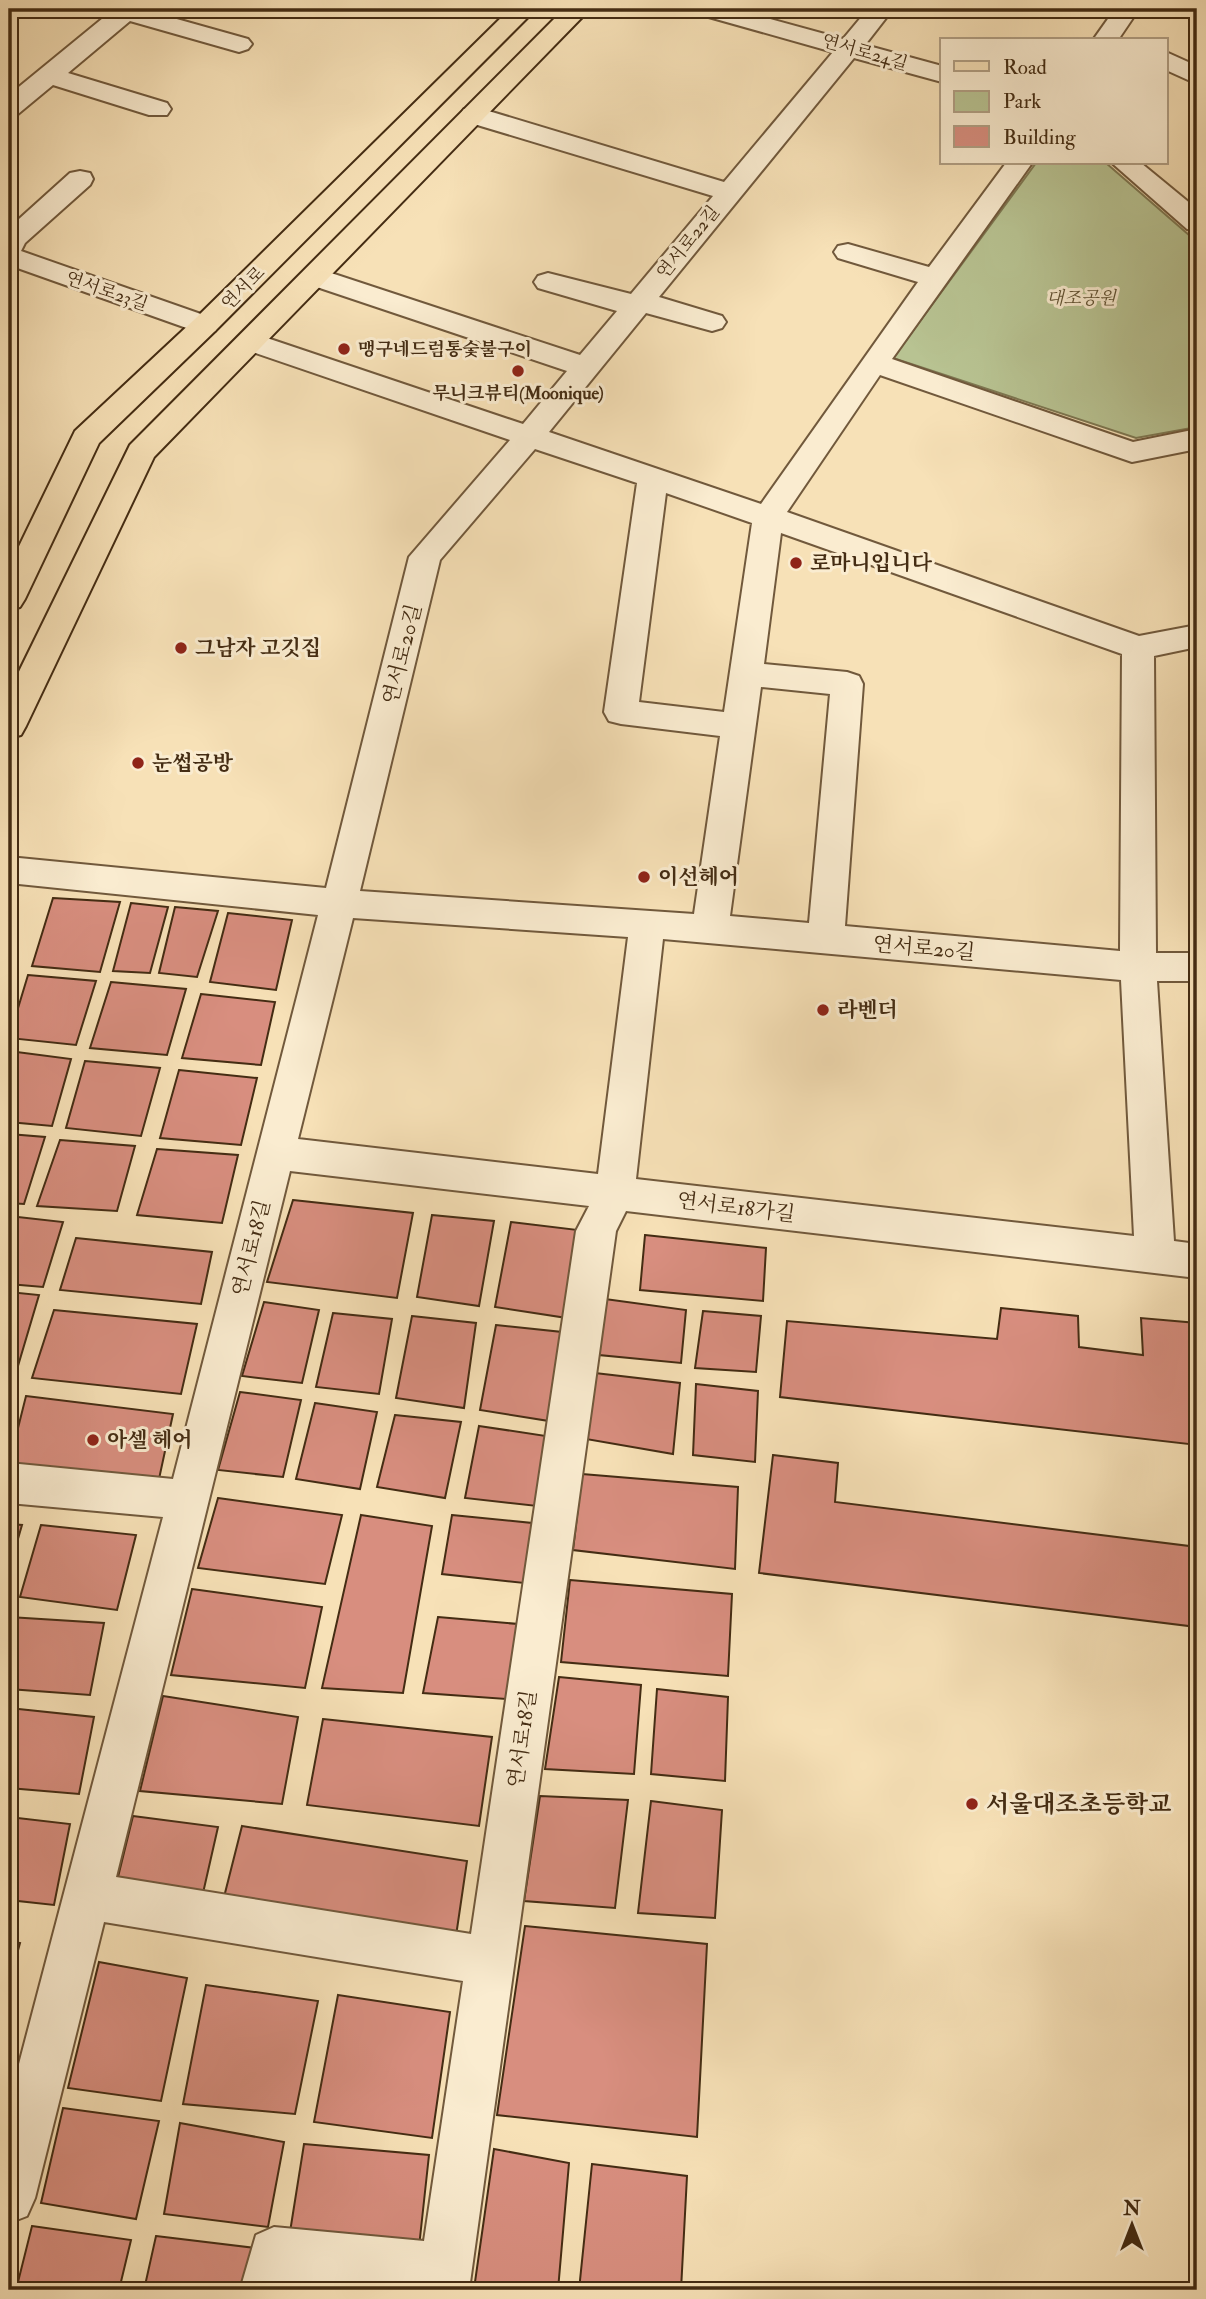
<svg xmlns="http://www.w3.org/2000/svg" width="1206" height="2299" font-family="'IM FELL Double Pica','Noto Serif KR',serif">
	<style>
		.green { fill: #b8c392; stroke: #7e7852; stroke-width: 2 }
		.building { fill: #d88e7f; stroke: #442c13; stroke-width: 2 }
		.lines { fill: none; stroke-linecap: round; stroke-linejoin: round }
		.minor-casing { stroke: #71593c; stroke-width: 4 }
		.major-casing { stroke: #442c13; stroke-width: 4 }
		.minor { fill: #faecd0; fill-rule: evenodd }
		.major { fill: #f7e1b7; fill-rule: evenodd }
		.poi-dot { fill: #8f2418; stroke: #faecd0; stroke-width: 2.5 }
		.labels { text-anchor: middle; stroke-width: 6; stroke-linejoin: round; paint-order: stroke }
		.far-street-label { font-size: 18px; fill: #442c13; stroke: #faecd0 }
		.far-park-label { font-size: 18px; font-style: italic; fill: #615233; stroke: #faecd0 }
		.far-poi-label { font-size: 18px; font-weight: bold; fill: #442c13; stroke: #faecd0; text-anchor: start }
		.poi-label { font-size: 21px; font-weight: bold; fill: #442c13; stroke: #faecd0; text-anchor: start }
		.street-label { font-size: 21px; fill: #442c13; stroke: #faecd0 }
		.near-poi-label { font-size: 24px; font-weight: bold; fill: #442c13; stroke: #faecd0; text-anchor: start }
	</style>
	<rect width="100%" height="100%" fill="#f7e1b7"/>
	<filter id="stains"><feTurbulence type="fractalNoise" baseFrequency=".00286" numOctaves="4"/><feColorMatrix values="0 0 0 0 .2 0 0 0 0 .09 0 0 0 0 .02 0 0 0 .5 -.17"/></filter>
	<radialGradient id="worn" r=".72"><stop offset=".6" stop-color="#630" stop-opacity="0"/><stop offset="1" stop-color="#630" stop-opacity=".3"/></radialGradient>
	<path class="green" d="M1036 163H1106L1197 242V427L1136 438 893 358Z"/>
	<g class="building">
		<path d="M53 898 120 902 100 972 32 966Z"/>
		<path d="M131 903 168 907 150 973 113 971Z"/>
		<path d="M175 907 218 911 197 977 159 973Z"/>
		<path d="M228 913 292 920 276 990 210 982Z"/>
		<path d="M28 975 96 981 76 1045 9 1038Z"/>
		<path d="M111 982 186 989 167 1055 90 1048Z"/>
		<path d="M201 994 275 1002 261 1065 182 1058Z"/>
		<path d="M9 1051 71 1059 52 1126 9 1122Z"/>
		<path d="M85 1061 160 1068 141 1136 66 1128Z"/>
		<path d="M179 1070 257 1078 241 1145 160 1138Z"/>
		<path d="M9 1134 45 1137 24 1204 9 1203Z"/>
		<path d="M60 1140 135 1146 117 1211 37 1206Z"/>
		<path d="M157 1149 238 1155 222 1223 137 1215Z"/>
		<path d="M293 1200 413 1213 397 1298 267 1282Z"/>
		<path d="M432 1215 494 1221 479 1306 417 1297Z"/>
		<path d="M9 1216 63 1222 43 1287 9 1284Z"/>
		<path d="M511 1222 578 1230 567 1318 495 1307Z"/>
		<path d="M645 1235 766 1248 763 1301 640 1290Z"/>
		<path d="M76 1238 212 1252 201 1304 60 1290Z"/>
		<path d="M9 1292 39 1295 15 1376H9Z"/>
		<path d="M605 1299 686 1310 681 1363 599 1355Z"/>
		<path d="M264 1302 319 1310 302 1383 242 1376Z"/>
		<path d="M1001 1308 1078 1316 1079 1347 1143 1355 1141 1318 1197 1323V1445L780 1397 787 1321 997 1339Z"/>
		<path d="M54 1310 197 1324 181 1394 32 1378Z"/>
		<path d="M703 1311 761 1316 756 1372 695 1368Z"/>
		<path d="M333 1313 392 1319 379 1394 316 1387Z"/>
		<path d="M412 1316 476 1323 464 1408 396 1398Z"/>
		<path d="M496 1325 562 1332 549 1421 480 1410Z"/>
		<path d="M595 1373 680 1383 673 1454 586 1439Z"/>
		<path d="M696 1384 758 1391 755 1462 693 1455Z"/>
		<path d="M240 1392 301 1400 283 1477 218 1470Z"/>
		<path d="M26 1396 173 1414 159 1479 9 1464Z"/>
		<path d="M315 1403 377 1412 360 1489 296 1479Z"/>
		<path d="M395 1415 461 1422 445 1498 377 1487Z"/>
		<path d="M479 1426 546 1436 537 1506 465 1498Z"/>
		<path d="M773 1455 838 1463 835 1502 1197 1547V1627L759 1573Z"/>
		<path d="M582 1474 738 1487 735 1569 573 1550Z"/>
		<path d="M218 1498 342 1515 325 1584 198 1568Z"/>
		<path d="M361 1515 432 1526 403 1693 322 1688Z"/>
		<path d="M452 1515 532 1523 524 1583 442 1574Z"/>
		<path d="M9 1524 22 1525 9 1570Z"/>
		<path d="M41 1525 136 1535 117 1610 20 1597Z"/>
		<path d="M570 1580 732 1594 728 1676 561 1662Z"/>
		<path d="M192 1589 322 1607 305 1688 171 1675Z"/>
		<path d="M9 1617 104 1623 90 1695 9 1689Z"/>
		<path d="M438 1617 518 1624 506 1699 423 1693Z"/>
		<path d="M559 1677 641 1685 634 1774 545 1769Z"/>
		<path d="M657 1689 728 1697 725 1781 651 1774Z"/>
		<path d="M163 1696 298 1717 282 1804 140 1791Z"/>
		<path d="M9 1708 94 1717 79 1794 9 1788Z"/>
		<path d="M323 1719 492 1737 479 1826 307 1805Z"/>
		<path d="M540 1796 628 1800 615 1908 524 1901Z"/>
		<path d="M651 1801 722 1810 715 1918 638 1913Z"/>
		<path d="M133 1816 218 1827 203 1893 118 1877Z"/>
		<path d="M9 1817 70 1824 54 1905 9 1900Z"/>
		<path d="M242 1826 467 1861 456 1936 223 1901Z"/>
		<path d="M525 1926 707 1944 697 2137 497 2115Z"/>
		<path d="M9 1941 20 1943 9 1983Z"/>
		<path d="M99 1962 187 1978 161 2101 68 2088Z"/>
		<path d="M206 1985 318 2001 295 2114 183 2104Z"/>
		<path d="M338 1995 450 2012 432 2138 314 2122Z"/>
		<path d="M63 2108 159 2121 136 2219 41 2203Z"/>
		<path d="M180 2123 284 2142 268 2227 164 2214Z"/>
		<path d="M304 2144 429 2155 419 2247 290 2232Z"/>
		<path d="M494 2149 569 2163 558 2290 474 2289Z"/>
		<path d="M592 2164 687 2176 681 2290H579Z"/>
		<path d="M32 2226 131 2240 119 2290H16Z"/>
		<path d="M156 2236 255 2248 247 2290H144Z"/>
		<path d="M297 2280 388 2290H295Z"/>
	</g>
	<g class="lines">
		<g class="minor-casing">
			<g id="minor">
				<path d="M114 9H141L248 39 252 44 248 49 239 52 130 21 68 73 167 103 171 109 167 115H149L53 85 18 114 9 116V95Z"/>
				<path d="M695 9H734L843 39 868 9H893L865 45 942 66V82L854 58 659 297 722 316 726 322 722 328 712 331 646 313 549 432 761 504 918 282 838 258 834 252 838 246 848 244 929 267 1006 163H1032L892 359 1133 442 1197 429V449L1132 462 880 375 787 512 1139 636 1197 625V647L1154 656 1156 953H1197V981H1157L1174 1241 1197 1244V1278L626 1211 616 1231 469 2290H396L294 2281 292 2290H240L256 2235 274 2227 424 2241 463 1981 104 1922 35 2198 27 2216 9 2223V2102L163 1517 9 1503V1463L173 1479 318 915 9 883V857L326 888 409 557 510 440 241 348 237 342 241 336 251 333 261 336 523 424 567 371 305 283 301 277 305 271 315 268 325 271 580 355 617 311 538 288 534 282 538 276 548 273 631 294 713 196 464 121 460 115 464 109H482L724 182 833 52 698 14ZM535 449 637 483 604 712 609 721 621 724 720 736 694 914 360 891 440 560ZM666 493 752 523 724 712 639 702ZM781 533 1122 654 1120 951 845 926 863 684 859 676 847 672 764 664ZM761 687 830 694 809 923 730 916ZM353 918 628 937 598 1174 298 1139ZM663 939 1121 980 1134 1236 636 1179ZM290 1171 589 1206 576 1231 471 1934 116 1877Z"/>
				<path d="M1115 9H1139L1118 40H1093Z"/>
				<path d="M1166 52 1197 66V84L1166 70Z"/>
				<path d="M1112 163H1141L1197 209V231L1187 229Z"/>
				<path d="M80 171 90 173 93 179 90 185 25 243 21 251 215 319 219 325 215 331 205 334 195 331 9 265V228L70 173Z"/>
			</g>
		</g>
		<g class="major-casing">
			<g id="major">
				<path d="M510 9H536L215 331 99 443 25 599 20 607 9 610V567L75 431 195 319Z"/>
				<path d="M564 9H590L154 457 26 726 21 735 9 738V692L130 445Z"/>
			</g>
		</g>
		<use href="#minor" class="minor"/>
		<use href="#major" class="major"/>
	</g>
	<g class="poi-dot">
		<circle cx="344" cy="349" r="7"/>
		<circle cx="518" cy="371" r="7"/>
		<circle cx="796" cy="563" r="7"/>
		<circle cx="181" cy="648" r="7"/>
		<circle cx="138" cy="763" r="7"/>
		<circle cx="644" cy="877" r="7"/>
		<circle cx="823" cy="1010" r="7"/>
		<circle cx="93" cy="1440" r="7"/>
		<circle cx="972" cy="1804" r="7"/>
	</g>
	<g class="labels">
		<g class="far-street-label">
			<text transform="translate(865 52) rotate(16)" y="6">연서로24길</text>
			<text transform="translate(688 242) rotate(-51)" y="6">연서로22길</text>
			<text transform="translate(243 288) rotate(-45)" y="6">연서로</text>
			<text transform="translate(107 291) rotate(19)" y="6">연서로23길</text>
		</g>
		<g class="far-park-label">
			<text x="1081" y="304">대조공원</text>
		</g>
		<g class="far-poi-label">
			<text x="358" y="355">맹구네드럼통숯불구이</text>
			<text x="518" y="399" text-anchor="middle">무니크뷰티(Moonique)</text>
		</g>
		<g class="poi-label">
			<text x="810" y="570">로마니입니다</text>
			<text x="195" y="655">그남자 고깃집</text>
			<text x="152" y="770">눈썹공방</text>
			<text x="658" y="884">이선헤어</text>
			<text x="837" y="1017">라벤더</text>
			<text x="107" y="1447">아셀 헤어</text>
		</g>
		<g class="street-label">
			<text transform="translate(402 654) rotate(-76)" y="7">연서로20길</text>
			<text transform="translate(924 948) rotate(5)" y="7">연서로20길</text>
			<text transform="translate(736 1207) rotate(7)" y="7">연서로18가길</text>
			<text transform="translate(251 1248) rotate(-76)" y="7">연서로18길</text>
			<text transform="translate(522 1739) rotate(-82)" y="7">연서로18길</text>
		</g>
		<g class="near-poi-label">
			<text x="986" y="1812">서울대조초등학교</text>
		</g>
	</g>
	<rect width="1206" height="2299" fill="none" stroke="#f7e1b7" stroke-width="35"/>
	<rect x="10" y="10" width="1185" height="2278" fill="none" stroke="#442c13" stroke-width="3.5"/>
	<rect x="18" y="18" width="1171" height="2264" fill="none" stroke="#442c13" stroke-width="2"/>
	<rect x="940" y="38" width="228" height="126" fill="#faecd0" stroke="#b19f84" stroke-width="2"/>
	<rect x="954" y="61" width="35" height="10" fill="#f7e1b7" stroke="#b19f84" stroke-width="2"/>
	<text x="1003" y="74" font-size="21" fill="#442c13">Road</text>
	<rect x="954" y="91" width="35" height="21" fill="#b8c392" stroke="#b19f84" stroke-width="2"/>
	<text x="1003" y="108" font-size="21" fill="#442c13">Park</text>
	<rect x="954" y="126" width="35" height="21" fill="#d88e7f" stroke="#b19f84" stroke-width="2"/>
	<text x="1003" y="144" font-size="21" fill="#442c13">Building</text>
	<g transform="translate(1132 2225)" stroke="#faecd0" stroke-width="5" paint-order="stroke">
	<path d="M0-5L12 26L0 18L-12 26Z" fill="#442c13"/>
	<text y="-10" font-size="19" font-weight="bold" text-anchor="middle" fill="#442c13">N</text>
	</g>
	<rect width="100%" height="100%" filter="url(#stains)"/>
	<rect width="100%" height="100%" fill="url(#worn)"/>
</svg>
